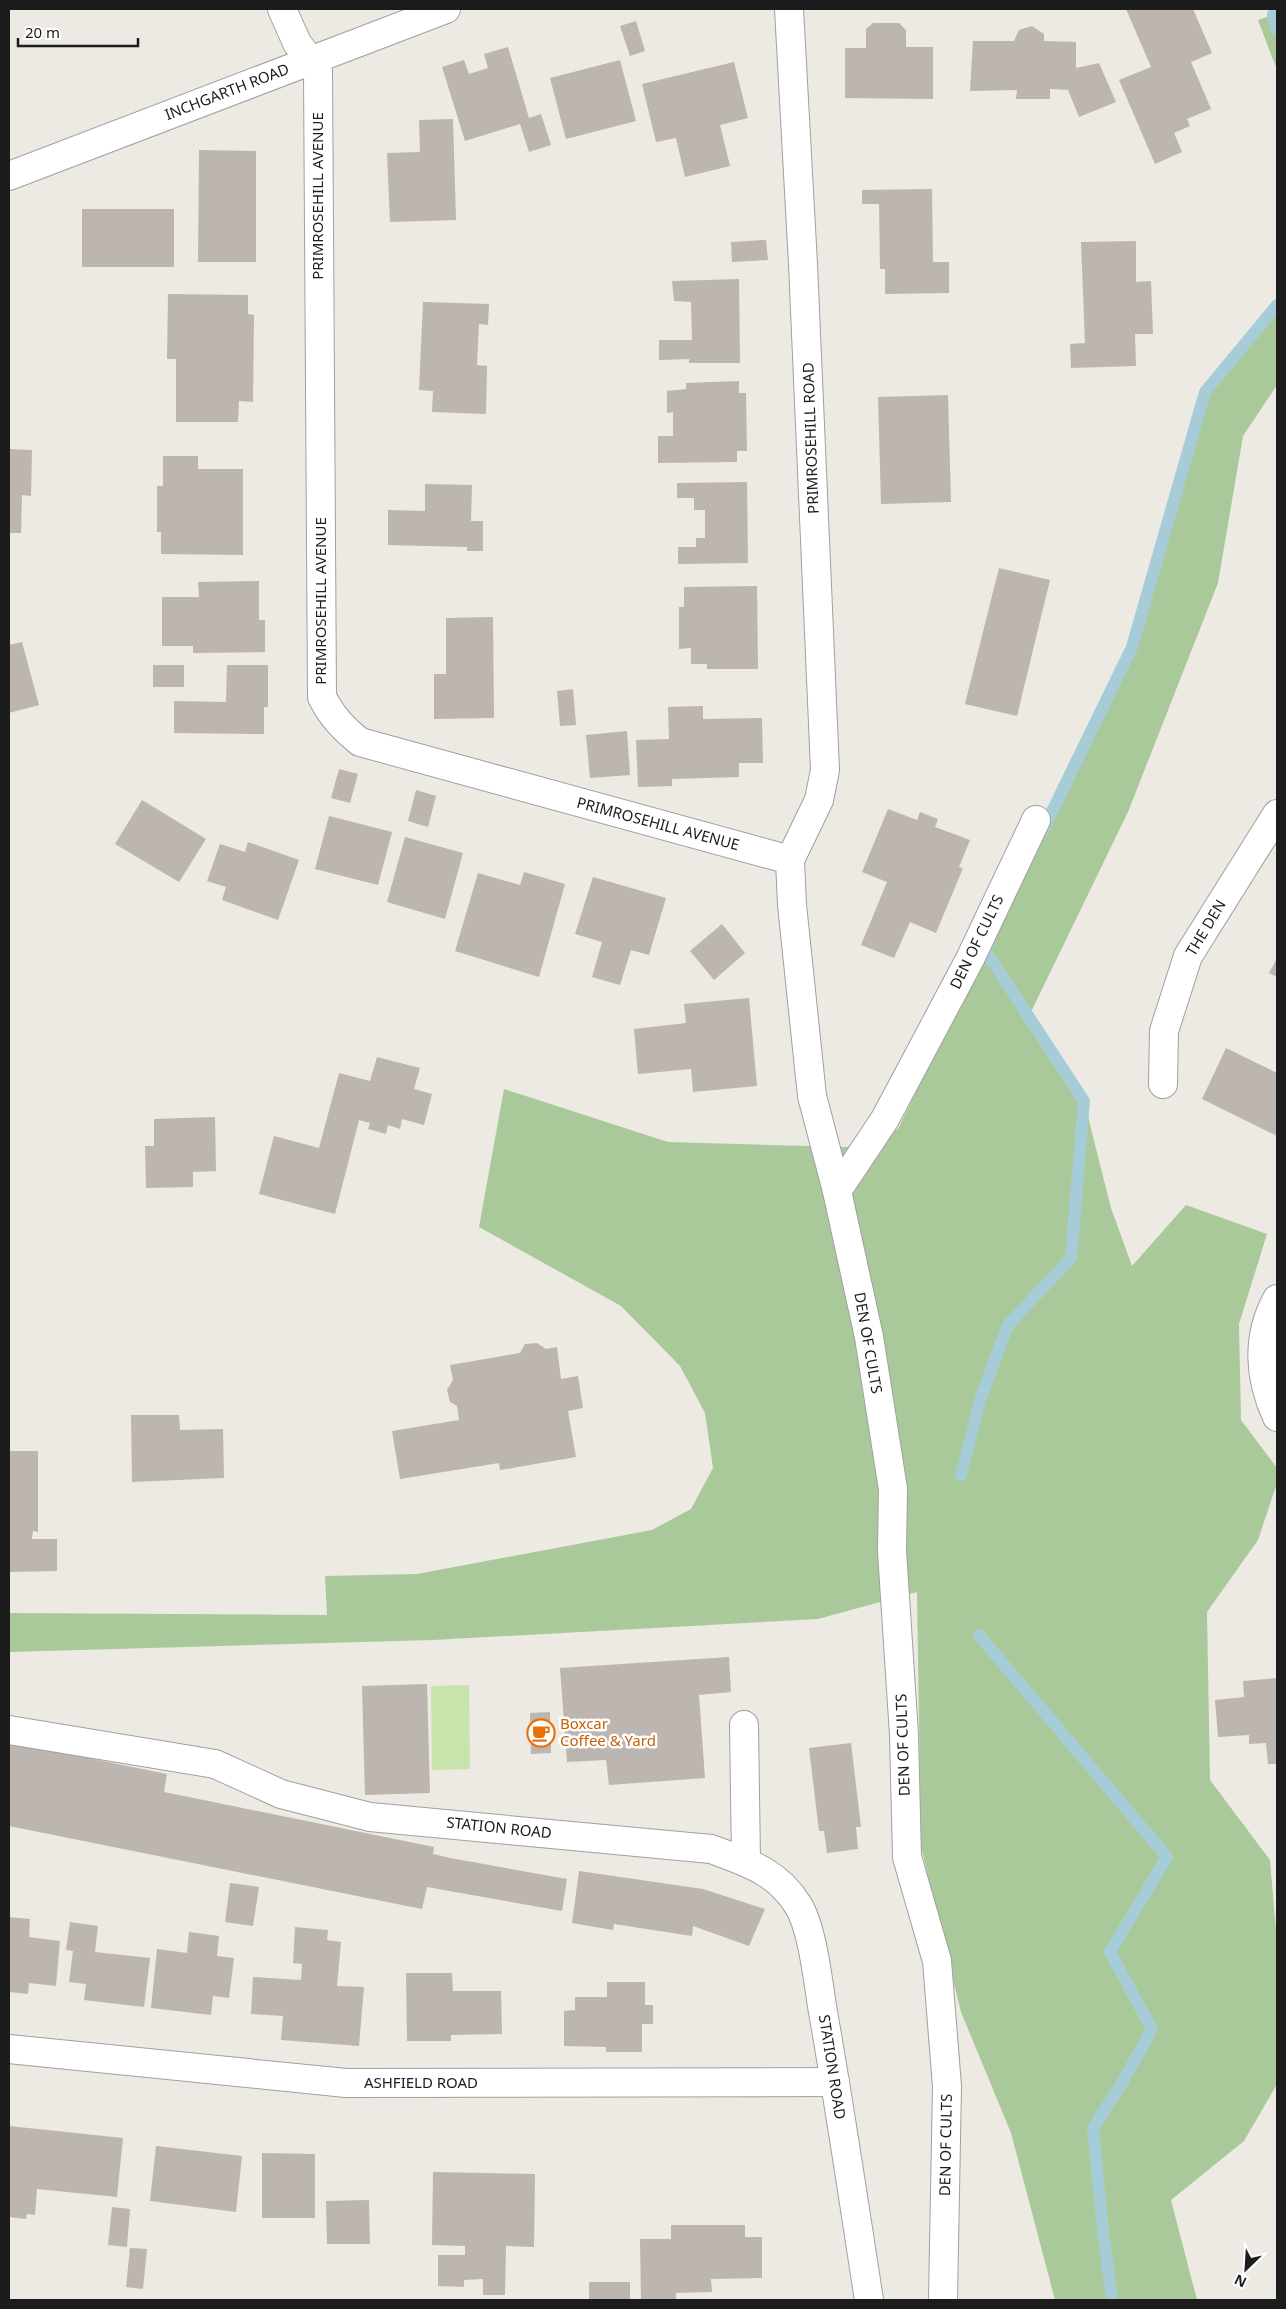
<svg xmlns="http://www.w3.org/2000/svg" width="1286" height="2309" font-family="'Noto Sans',sans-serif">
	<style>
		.grass { fill: #c9e3ac }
		.forest { fill: #aac99b }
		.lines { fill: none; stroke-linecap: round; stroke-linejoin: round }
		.stream { stroke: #a6cdd7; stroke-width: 12 }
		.building { fill: #bdb5b0 }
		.minor-casing { stroke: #a0a0a0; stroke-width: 30 }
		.minor { stroke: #fff; stroke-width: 28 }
		.labels { text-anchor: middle; stroke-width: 5; stroke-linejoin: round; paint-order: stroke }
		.street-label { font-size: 15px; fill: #1c1c1c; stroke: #fff }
		.food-label { font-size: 15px; fill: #c56008; stroke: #fff; text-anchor: start }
	</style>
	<rect width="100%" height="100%" fill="#ede9e3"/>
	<path class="grass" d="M469 1685 470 1769 432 1770 431 1686Z"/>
	<g class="forest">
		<path d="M1273 15 1277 18V70L1258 20Z"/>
		<path d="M1277 305V385L1243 436 1218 583 1128 812 1029 1016 1084 1101 1111 1208 1132 1266 1186 1205 1267 1234 1239 1324 1241 1420 1277 1468V1483L1258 1540 1207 1612 1210 1780 1270 1860 1277 1943V2084L1244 2141 1171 2200 1197 2300H1055L1011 2133 961 2012 921 1847 917 1592 818 1619 433 1640 9 1652V1613L327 1615 325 1576 417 1574 652 1530 691 1509 713 1468 705 1413 680 1366 621 1306 479 1227 504 1089 668 1142 847 1147 898 1129 1132 647 1205 392Z"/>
	</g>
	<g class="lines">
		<g class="stream">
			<path d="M1276 9 1273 15 1277 29"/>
			<path d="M1042 832 1132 647 1205 392 1277 305"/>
			<path d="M961 1475 981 1397 1008 1325 1071 1258 1084 1101 985 950 990 941"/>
			<path d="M979 1635 1167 1857 1110 1952 1152 2029 1122 2083 1093 2128 1103 2232 1112 2300"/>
		</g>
	</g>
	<g class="building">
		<path d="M1126 9H1193L1212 53 1191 62 1211 109 1187 119 1190 126 1174 133 1182 152 1155 164 1119 80 1151 67Z"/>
		<path d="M636 21 645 51 630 56 620 26Z"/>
		<path d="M873 23H899L906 30V47H933V99L845 98V48H866V29Z"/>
		<path d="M1032 26 1044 34V41L1076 42V68L1099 63 1116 102 1079 117 1068 90 1050 89V99H1016L1017 90 970 91 973 41H1014L1019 30Z"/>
		<path d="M508 47 529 118 541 114 551 145 529 152 520 124 465 141 442 67 464 60 469 74 488 68 484 54Z"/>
		<path d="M620 60 636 121 566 139 550 78Z"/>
		<path d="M734 62 748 118 720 125 730 166 685 177 676 138 656 142 642 84Z"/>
		<path d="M453 119 456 220 390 222 387 153 420 152 419 120Z"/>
		<path d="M199 150 256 151V262H198Z"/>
		<path d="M932 189 933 262H949V293L885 294V269H880L879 204H862V190Z"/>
		<rect x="82" y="209" width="92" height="58"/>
		<path d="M766 240 768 260 732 262 731 242Z"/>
		<path d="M1136 241V282L1151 281 1153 334H1135L1136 366 1071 368 1070 344 1085 343 1081 242Z"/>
		<path d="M739 279 740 363H689V359L659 360V340H692L691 302 674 301 672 281Z"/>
		<path d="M168 294 248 295V314L254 315 253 402 239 401 238 422H176V359H167Z"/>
		<path d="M423 302 489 304 488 325 479 324 477 365 487 366 486 414 432 412 433 391 419 390Z"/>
		<path d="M739 381V393H746L747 451H737V462L658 463V436H673V412L667 413V391L686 389V383Z"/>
		<path d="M948 395 951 502 881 504 878 397Z"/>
		<path d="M9 449 32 450 31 496 22 495 21 533H9Z"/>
		<path d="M163 456H198V469H243V555L161 554V532H157V486H163Z"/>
		<path d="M747 482 748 563 678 564V547H696V538H705V510H694V498H677V483Z"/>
		<path d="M425 484 472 485 471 521H483V551H467V547L388 545V510L425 511Z"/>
		<path d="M999 568 1050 580 1017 716 965 704Z"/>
		<path d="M259 581V620H265V652L193 653V646H162V597H199L198 582Z"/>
		<path d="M757 586 758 669H707V664H691V648L679 649V607H684V587Z"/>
		<path d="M493 617 494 718 434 719V674H446V618Z"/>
		<path d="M22 642 39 705 9 713V645Z"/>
		<rect x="153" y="665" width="31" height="22"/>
		<path d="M227 665H268V707H264V734L174 733V701L226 702Z"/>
		<path d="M573 689 576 725 560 726 557 691Z"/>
		<path d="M703 706V719L762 718 763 763H739V777L672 779V786L638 787 636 740 669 739 668 707Z"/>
		<path d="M627 731 630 775 590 778 586 735Z"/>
		<path d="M339 769 358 774 350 803 331 798Z"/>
		<path d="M416 790 436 796 428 827 408 821Z"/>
		<path d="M142 800 206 839 179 882 115 844Z"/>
		<path d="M888 809 917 820 920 812 938 819 935 827 970 840 959 867 963 868 936 933 910 922 894 958 861 945 887 882 862 872Z"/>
		<path d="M329 816 392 832 378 885 315 869Z"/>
		<path d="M405 837 463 853 445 919 387 902Z"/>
		<path d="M248 842 299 860 278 920 222 900 226 887 207 881 220 844 245 852Z"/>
		<path d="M524 872 565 884 539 977 455 951 478 873 520 885Z"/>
		<path d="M593 877 666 898 649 955 631 950 620 985 592 977 602 942 575 934Z"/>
		<path d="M722 924 745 953 714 980 690 951Z"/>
		<path d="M1277 958V977L1269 973Z"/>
		<path d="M749 998 757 1086 693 1092 691 1069 638 1074 634 1029 686 1023 684 1004Z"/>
		<path d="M1226 1048 1277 1073V1136L1202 1099Z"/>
		<path d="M377 1057 420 1068 414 1089 432 1094 424 1125 402 1119 400 1129 388 1125 386 1134 368 1129 370 1123 359 1120 335 1214 259 1194 274 1136 319 1148 339 1073 370 1081Z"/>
		<path d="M215 1117 216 1171 193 1172V1187L146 1188 145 1146H154V1119Z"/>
		<path d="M537 1343 546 1349 557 1347 561 1379 578 1376 583 1408 568 1411 576 1457 500 1470 499 1463 400 1479 392 1431 459 1420 457 1406 450 1402 447 1390 453 1380 450 1365 520 1353 525 1344Z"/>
		<path d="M131 1415H179L180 1430 223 1429 224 1478 132 1482Z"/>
		<path d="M9 1451H38V1532L33 1531 32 1539H57V1571L9 1572Z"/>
		<path d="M729 1657 731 1692 699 1695 705 1778 609 1785 606 1760 567 1762 560 1668Z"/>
		<path d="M1277 1678V1764H1268L1266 1743 1249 1744V1735L1218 1737 1215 1700 1244 1697 1243 1681Z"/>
		<path d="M427 1684 430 1793 365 1795 362 1686Z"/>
		<path d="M550 1712 551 1753 531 1754 530 1713Z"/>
		<path d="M9 1742 167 1774 164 1792 434 1847 433 1854 450 1858 567 1879 562 1911 427 1887 422 1909 9 1826Z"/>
		<path d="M851 1743 861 1827H856L858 1849 827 1853 824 1831H819L809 1748Z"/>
		<path d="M579 1871 703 1889 765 1909 749 1946 693 1926 692 1936 614 1924 613 1930 572 1923Z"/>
		<path d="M230 1883 259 1887 253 1926 225 1922Z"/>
		<path d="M9 1917 30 1919 29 1937 60 1941 56 1986 29 1983 28 1994 9 1992Z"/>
		<path d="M70 1922 98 1926 95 1952 150 1958 144 2007 84 2000 86 1984 69 1982 73 1951 66 1950Z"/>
		<path d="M295 1927 328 1930 327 1940 341 1942 337 1986 364 1987 359 2046 281 2040 283 2016 251 2014 253 1977 301 1980 302 1964 293 1963Z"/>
		<path d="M189 1932 219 1936 217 1956 234 1958 229 1998 213 1996 211 2015 151 2008 157 1949 187 1953Z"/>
		<path d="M406 1973H452L453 1991H501L502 2034 451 2035V2041H407Z"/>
		<path d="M607 1982H645V2005H653V2024H642V2052H606V2047L564 2046V2011L575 2010V1997H607Z"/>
		<path d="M9 2126 123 2138 117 2197 37 2189 35 2215 27 2214 26 2219 9 2217Z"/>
		<path d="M156 2146 242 2156 236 2212 150 2201Z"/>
		<path d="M262 2153 315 2154V2218H262Z"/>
		<path d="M433 2172 535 2174 534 2247 506 2246 505 2295H483V2279L464 2280V2287L438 2286V2255H465V2246L432 2245Z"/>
		<path d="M369 2200 370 2244H327L326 2201Z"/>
		<path d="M112 2207 130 2209 127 2247 108 2245Z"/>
		<path d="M671 2225H745V2237H762V2278L711 2279 712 2292 676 2293V2300H641L640 2239H671Z"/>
		<path d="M130 2248 147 2249 143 2289 126 2287Z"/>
		<rect x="589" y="2282" width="41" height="18"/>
	</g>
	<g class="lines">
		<g class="minor-casing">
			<g id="minor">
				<path d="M282 9 297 43 318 71 322 697C332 717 344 729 360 742L790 860"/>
				<path d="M789 9 803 264 825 770 819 800 790 860 792 905 812 1096 837 1191 869 1337 893 1489 892 1551 904 1735 907 1857 937 1961 947 2086 943 2300"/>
				<path d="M9 176 446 9"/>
				<path d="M1163 1084 1164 1031 1188 956 1277 814"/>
				<path d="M837 1191 885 1119 970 959 1036 820"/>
				<path d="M1277 1299C1256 1337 1259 1378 1277 1417"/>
				<path d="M744 1725 746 1861"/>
				<path d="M9 1730 215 1764 281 1794 370 1817 711 1849C746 1862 777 1871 798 1905 813 1929 818 1983 823 2012 840 2108 854 2204 869 2300"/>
				<path d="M9 2049 346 2083 835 2082"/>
			</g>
		</g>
		<use href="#minor" class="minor"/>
	</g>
	<defs>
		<g id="cafe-ring" transform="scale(1.4375)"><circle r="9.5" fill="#fff" stroke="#e8710a" stroke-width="1.5"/><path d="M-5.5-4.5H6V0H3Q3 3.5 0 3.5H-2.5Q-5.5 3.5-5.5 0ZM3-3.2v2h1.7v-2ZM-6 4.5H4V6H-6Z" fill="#e8710a"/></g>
	</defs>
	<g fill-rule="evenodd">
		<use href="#cafe-ring" x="541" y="1733"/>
	</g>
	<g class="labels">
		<g class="street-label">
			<text transform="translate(227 92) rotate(-21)" y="5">INCHGARTH ROAD</text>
			<text transform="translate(318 196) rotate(-90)" y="5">PRIMROSEHILL AVENUE</text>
			<text transform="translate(811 438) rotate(-92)" y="5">PRIMROSEHILL ROAD</text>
			<text transform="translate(321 601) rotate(-90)" y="5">PRIMROSEHILL AVENUE</text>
			<text transform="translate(658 824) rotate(15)" y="5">PRIMROSEHILL AVENUE</text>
			<text transform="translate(1206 928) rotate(-59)" y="5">THE DEN</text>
			<text transform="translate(977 942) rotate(-64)" y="5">DEN OF CULTS</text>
			<text transform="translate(868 1343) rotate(80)" y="5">DEN OF CULTS</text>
			<text transform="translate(903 1745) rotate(-92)" y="5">DEN OF CULTS</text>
			<text transform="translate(499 1828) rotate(6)" y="5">STATION ROAD</text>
			<text transform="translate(832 2067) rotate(81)" y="5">STATION ROAD</text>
			<text x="421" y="2088">ASHFIELD ROAD</text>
			<text transform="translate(946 2145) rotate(-89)" y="5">DEN OF CULTS</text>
		</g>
		<g class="food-label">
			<text x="560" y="1729">Boxcar<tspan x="560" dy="17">Coffee &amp; Yard</tspan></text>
		</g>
	</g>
	<rect width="1286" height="2309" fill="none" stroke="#1c1c1c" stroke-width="20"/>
	<g transform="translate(1246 2269) rotate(205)" stroke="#ffffff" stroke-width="4" paint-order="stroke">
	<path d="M0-4L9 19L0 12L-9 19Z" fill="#1c1c1c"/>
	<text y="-8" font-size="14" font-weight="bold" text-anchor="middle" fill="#1c1c1c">N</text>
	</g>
	<path d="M18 38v8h120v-8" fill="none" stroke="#1c1c1c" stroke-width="2.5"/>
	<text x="25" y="38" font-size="15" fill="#1c1c1c" stroke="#ffffff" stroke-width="4" paint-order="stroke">20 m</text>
</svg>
